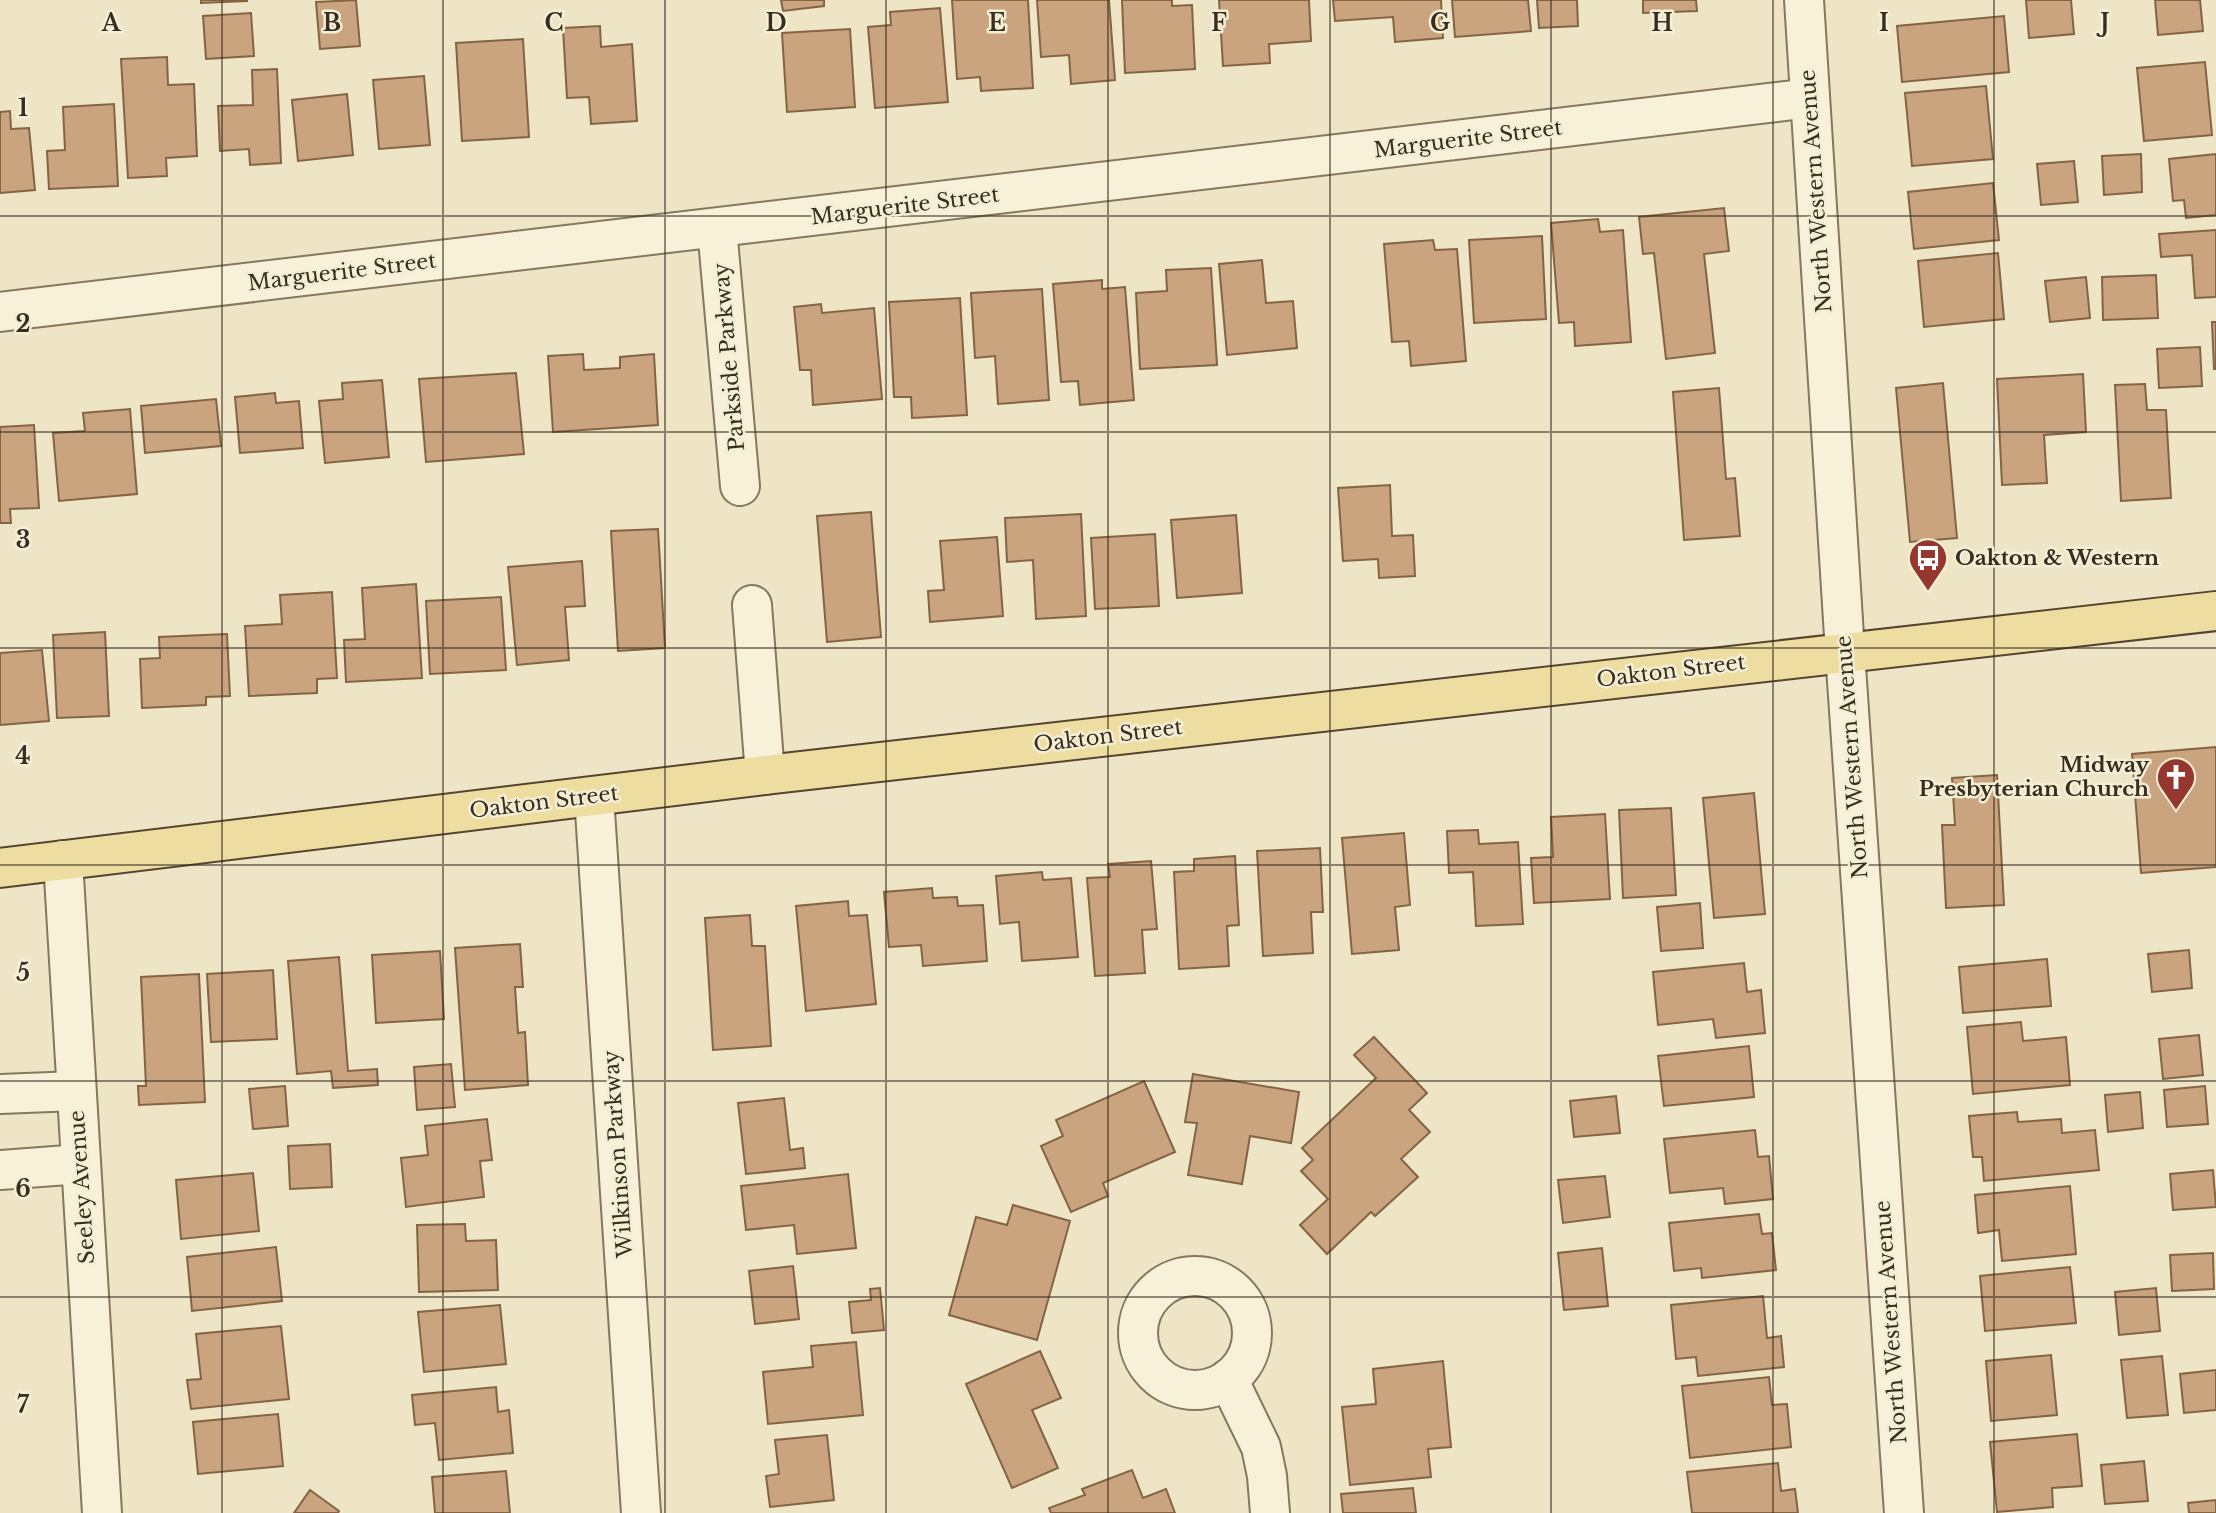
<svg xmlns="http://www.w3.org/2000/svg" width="2216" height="1513" font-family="'Libre Baskerville',serif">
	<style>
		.building { fill: #c9a47e; stroke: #856443; stroke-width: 2 }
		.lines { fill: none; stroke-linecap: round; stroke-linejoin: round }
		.minor-casing { stroke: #87775c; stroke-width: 42 }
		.major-casing { stroke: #554530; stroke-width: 42 }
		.minor { stroke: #f8f1d9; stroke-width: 38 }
		.major { stroke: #eedda0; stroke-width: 38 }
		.grid { fill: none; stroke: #382e20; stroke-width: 2; stroke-opacity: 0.55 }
		.labels { text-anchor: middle; stroke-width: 5; stroke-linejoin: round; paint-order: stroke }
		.street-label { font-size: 21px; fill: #382e20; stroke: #f4eed5 }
		.poi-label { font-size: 21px; font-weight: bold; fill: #382e20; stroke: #f4eed5; text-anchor: start }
		.grid-label { font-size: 23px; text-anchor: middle; font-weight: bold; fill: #382e20; stroke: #f4eed5; stroke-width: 5; stroke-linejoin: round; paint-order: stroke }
	</style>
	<rect width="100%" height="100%" fill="#ede5c6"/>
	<g class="building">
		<path d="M201 0H247V1L201 3Z"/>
		<path d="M356 0 360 46 320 49 316 2Z"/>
		<path d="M781 0H824V6L783 11Z"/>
		<path d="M952 0H1028L1033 88 981 91 980 77 957 79Z"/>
		<path d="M1037 0H1109L1115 80 1071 84 1069 55 1041 57Z"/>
		<path d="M1122 0H1172V6L1192 5 1195 69 1125 73Z"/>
		<path d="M1219 0H1309L1311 41 1269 44 1270 63 1223 66Z"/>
		<path d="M1333 0H1441L1443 38 1395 42 1393 17 1335 21Z"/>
		<path d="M1452 0H1528L1531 31 1455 37Z"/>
		<path d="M1537 0H1577L1578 26 1539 28Z"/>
		<path d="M1643 0H1696L1697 11 1643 13Z"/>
		<path d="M2026 0H2071L2074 34 2029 38Z"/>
		<path d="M2155 0H2200L2203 31 2158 35Z"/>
		<path d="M940 8 948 102 875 108 868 27 891 25 890 12Z"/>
		<path d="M251 13 254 56 206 59 203 16Z"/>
		<path d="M2004 16 2009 72 1902 82 1897 26Z"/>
		<path d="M600 26 601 47 632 44 637 121 591 124 589 97 567 98 563 28Z"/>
		<path d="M850 29 855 107 787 112 782 33Z"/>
		<path d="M523 39 529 137 462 141 456 43Z"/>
		<path d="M167 57 168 85 194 84 197 156 166 158 167 176 128 178 121 59Z"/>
		<path d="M2205 62 2212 135 2144 141 2137 68Z"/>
		<path d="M277 69 281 163 250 165 249 149 220 151 218 106 253 105 252 70Z"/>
		<path d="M424 76 430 145 379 149 373 80Z"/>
		<path d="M1986 86 1993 159 1912 166 1905 93Z"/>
		<path d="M347 94 353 155 298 161 292 100Z"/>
		<path d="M114 104 118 186 49 189 47 151 65 150 63 107Z"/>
		<path d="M10 111 11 129 29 128 35 190 0 193V112Z"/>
		<path d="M2141 154 2142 192 2104 195 2102 156Z"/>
		<path d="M2216 154V215L2186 218 2184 200 2173 201 2169 159Z"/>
		<path d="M2074 161 2078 202 2041 205 2037 164Z"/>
		<path d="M1993 183 1999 240 1914 249 1908 192Z"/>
		<path d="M1724 208 1729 251 1704 254 1715 353 1666 359 1654 253 1643 254 1639 217Z"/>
		<path d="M1598 219 1600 232 1623 230 1631 342 1575 346 1574 322 1559 323 1551 223Z"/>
		<path d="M2216 230V297L2195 298 2192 255 2161 257 2159 234Z"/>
		<path d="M1542 236 1546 319 1474 323 1469 240Z"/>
		<path d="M1433 240 1435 250 1457 249 1466 361 1411 366 1409 341 1392 342 1384 244Z"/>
		<path d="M1998 253 2004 319 1924 327 1918 261Z"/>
		<path d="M1262 260 1266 303 1293 301 1297 348 1227 355 1219 264Z"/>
		<path d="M1211 268 1217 365 1140 369 1136 293 1167 291 1166 270Z"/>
		<path d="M2156 275 2158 318 2103 320 2102 277Z"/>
		<path d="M2086 277 2090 318 2050 322 2045 281Z"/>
		<path d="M1102 280V289L1125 287 1134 400 1080 405 1078 381 1061 382 1053 284Z"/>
		<path d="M1042 289 1049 400 998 404 995 356 975 358 971 293Z"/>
		<path d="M960 298 967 415 912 418 911 397H894L889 302Z"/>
		<path d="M821 304 822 313 874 308 882 399 813 405 811 370H800L794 307Z"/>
		<path d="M2212 322H2216V369H2214Z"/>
		<path d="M2200 347 2202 386 2159 388 2157 349Z"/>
		<path d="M583 354 584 370 620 368V357L654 354 658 425 553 432 548 356Z"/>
		<path d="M516 373 524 454 426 462 419 379Z"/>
		<path d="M2083 374 2086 432 2044 435 2047 483 2002 485 1997 379Z"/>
		<path d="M382 380 389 457 325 463 319 401 343 399 342 383Z"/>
		<path d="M1943 383 1957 538 1910 542 1896 388Z"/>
		<path d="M2145 384 2147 410H2166L2171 498 2121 501 2115 385Z"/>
		<path d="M1719 388 1726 479 1735 478 1740 536 1684 540 1673 392Z"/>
		<path d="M275 393 276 403 299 401 303 448 240 453 235 397Z"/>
		<path d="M216 399 221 446 145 453 141 406Z"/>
		<path d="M130 409 137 494 59 501 53 433 85 431 83 413Z"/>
		<path d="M34 425 39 508 10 509 11 523H0V427Z"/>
		<path d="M1390 485 1392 536 1413 535 1415 576 1379 578 1378 559 1343 561 1338 488Z"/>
		<path d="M871 512 881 637 827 642 817 516Z"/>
		<path d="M1081 514 1086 616 1036 619 1033 560 1007 562 1005 518Z"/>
		<path d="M1236 515 1242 593 1177 598 1171 520Z"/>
		<path d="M658 529 665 648 618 651 611 531Z"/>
		<path d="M1155 534 1159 606 1095 609 1091 538Z"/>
		<path d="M997 537 1003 616 930 622 928 591 944 590 940 541Z"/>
		<path d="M582 561 585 606 565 607 569 660 517 665 508 567Z"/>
		<path d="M416 584 422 678 346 682 344 640 365 639 362 588Z"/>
		<path d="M332 592 337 678 317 679V693L249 696 245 626 282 624 280 595Z"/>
		<path d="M501 597 506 670 430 674 426 601Z"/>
		<path d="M105 632 109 716 57 718 53 635Z"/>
		<path d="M227 634 230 696 206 697V705L142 708 140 659 160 658 159 637Z"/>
		<path d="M42 650 49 721 0 725V653Z"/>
		<path d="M2216 747V867L2141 873 2132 754Z"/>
		<path d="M1997 775 2004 905 1946 908 1942 825H1955L1952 778Z"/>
		<path d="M1754 793 1765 914 1714 918 1703 798Z"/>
		<path d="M1671 808 1676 895 1623 898 1619 810Z"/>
		<path d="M1605 814 1610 899 1534 903 1531 858 1553 857 1551 817Z"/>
		<path d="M1478 830 1479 844 1518 842 1523 924 1476 926 1473 872 1449 873 1447 831Z"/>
		<path d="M1404 833 1410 905 1395 907 1399 950 1352 954 1342 838Z"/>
		<path d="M1320 848 1323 912H1311L1313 953 1263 956 1257 851Z"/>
		<path d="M1235 856 1239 925 1227 926 1229 966 1179 969 1174 872 1194 871V859Z"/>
		<path d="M1151 861 1157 929 1142 930 1145 973 1095 976 1087 878 1110 877 1108 864Z"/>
		<path d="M1042 872 1043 880 1071 878 1078 957 1022 961 1019 922 1000 924 996 876Z"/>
		<path d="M932 888 933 898 957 897 958 906 983 905 987 961 923 966 921 945 889 947 884 892Z"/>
		<path d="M848 901 849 916 867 915 876 1004 806 1011 796 906Z"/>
		<path d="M1700 903 1703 948 1661 951 1657 907Z"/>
		<path d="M750 915 752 946H765L771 1046 713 1050 705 918Z"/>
		<path d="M520 944 523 987H515L518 1033 525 1032 528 1085 465 1090 455 948Z"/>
		<path d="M2189 950 2192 988 2152 992 2148 954Z"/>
		<path d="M440 951 444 1019 376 1023 372 955Z"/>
		<path d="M339 957 348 1071 377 1069 378 1085 333 1088 331 1071 297 1074 288 961Z"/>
		<path d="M2047 959 2051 1006 1963 1013 1959 967Z"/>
		<path d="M1744 963 1747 992 1761 990 1765 1033 1716 1038 1713 1019 1658 1025 1653 972Z"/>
		<path d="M273 970 277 1039 211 1042 207 974Z"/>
		<path d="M199 974 205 1102 139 1105 138 1086H146L141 977Z"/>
		<path d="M2021 1022 2023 1041 2066 1037 2070 1085 1973 1094 1967 1027Z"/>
		<path d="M2199 1035 2203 1075 2163 1079 2159 1039Z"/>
		<path d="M1374 1037 1427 1093 1409 1110 1430 1132 1401 1159 1418 1177 1375 1216 1371 1212 1327 1254 1300 1225 1328 1199 1301 1171 1313 1160 1302 1148 1376 1078 1354 1055Z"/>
		<path d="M1749 1046 1754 1097 1664 1106 1658 1056Z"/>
		<path d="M451 1064 455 1107 417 1110 414 1067Z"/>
		<path d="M1193 1074 1299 1092 1291 1143 1250 1136 1242 1184 1188 1175 1197 1123 1185 1122Z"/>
		<path d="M1144 1081 1175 1152 1103 1183 1108 1196 1071 1212 1041 1146 1063 1136 1056 1120Z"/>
		<path d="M285 1086 288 1126 253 1129 249 1089Z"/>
		<path d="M2205 1086 2208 1124 2167 1127 2164 1090Z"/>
		<path d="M2140 1092 2143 1128 2108 1132 2105 1095Z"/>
		<path d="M1616 1096 1620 1133 1574 1137 1570 1101Z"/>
		<path d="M784 1098 790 1150 803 1148 805 1168 746 1174 738 1103Z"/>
		<path d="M2017 1112 2018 1122 2061 1119 2062 1133 2095 1130 2099 1170 1984 1181 1982 1157H1973L1969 1116Z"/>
		<path d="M487 1119 492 1160 480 1161 484 1197 406 1207 401 1158 428 1155 425 1126Z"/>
		<path d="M1755 1130 1758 1157 1769 1156 1773 1199 1725 1204 1723 1188 1670 1193 1664 1139Z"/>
		<path d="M330 1144 332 1187 290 1189 288 1146Z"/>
		<path d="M2213 1170 2216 1207 2173 1210 2170 1174Z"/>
		<path d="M253 1173 259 1231 181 1239 176 1180Z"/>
		<path d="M848 1174 856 1248 797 1254 794 1225 746 1230 741 1186Z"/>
		<path d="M1605 1176 1610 1217 1563 1223 1558 1180Z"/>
		<path d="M2070 1186 2076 1254 2002 1261 1999 1230 1978 1233 1975 1195Z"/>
		<path d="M1013 1205 1070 1221 1037 1340 949 1315 976 1217 1007 1225Z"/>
		<path d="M1759 1214 1762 1234 1772 1233 1776 1270 1702 1278 1701 1268 1674 1271 1669 1223Z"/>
		<path d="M465 1224 466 1241 496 1240 498 1290 419 1292 417 1225Z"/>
		<path d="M276 1247 282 1301 192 1311 187 1257Z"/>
		<path d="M1602 1248 1608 1306 1564 1310 1558 1253Z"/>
		<path d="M2213 1253 2214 1289 2172 1291 2170 1255Z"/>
		<path d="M793 1266 799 1319 755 1324 749 1271Z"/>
		<path d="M2070 1267 2076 1323 1985 1331 1980 1276Z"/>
		<path d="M880 1288 884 1330 852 1333 849 1302 871 1300 870 1289Z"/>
		<path d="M2156 1288 2160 1331 2119 1335 2115 1292Z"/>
		<path d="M1763 1296 1767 1338 1781 1336 1784 1367 1698 1376 1696 1357 1676 1359 1671 1305Z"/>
		<path d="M500 1305 506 1364 424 1372 418 1312Z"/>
		<path d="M281 1326 289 1399 191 1409 187 1380 201 1379 196 1334Z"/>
		<path d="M856 1342 863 1415 768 1424 763 1372 813 1367 811 1346Z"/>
		<path d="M1040 1351 1061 1398 1032 1410 1058 1468 1012 1488 966 1384Z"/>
		<path d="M2051 1355 2057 1415 1991 1421 1986 1361Z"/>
		<path d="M2162 1356 2168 1415 2127 1418 2121 1360Z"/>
		<path d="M1443 1361 1451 1447 1428 1449 1431 1477 1350 1485 1342 1407 1376 1404 1373 1369Z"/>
		<path d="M2216 1370V1410L2184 1413 2180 1374Z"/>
		<path d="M1769 1377 1772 1405 1787 1404 1791 1447 1690 1458 1682 1386Z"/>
		<path d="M496 1387 498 1412 509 1410 513 1453 439 1460 435 1423 415 1425 412 1395Z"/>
		<path d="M278 1414 283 1466 198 1474 193 1422Z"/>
		<path d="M2077 1434 2082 1486 2052 1488 2053 1507 1997 1512 1990 1442Z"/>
		<path d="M827 1435 834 1500 770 1507 766 1476 779 1474 775 1440Z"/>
		<path d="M2144 1461 2148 1501 2105 1504 2101 1465Z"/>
		<path d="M1778 1463 1781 1491 1795 1489 1798 1513H1692L1687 1472Z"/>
		<path d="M1132 1470 1143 1498 1166 1489 1175 1513H1051L1049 1508 1085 1495 1082 1489Z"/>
		<path d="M506 1471 510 1513H435L432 1477Z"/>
		<path d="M1413 1488 1416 1513H1343L1341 1494Z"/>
		<path d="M310 1490 339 1511 338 1513H294Z"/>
		<path d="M2216 1500V1513H2189L2188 1503Z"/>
	</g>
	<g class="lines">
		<g class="minor-casing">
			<g id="minor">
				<path d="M1804 0 1845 652 1904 1513"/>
				<path d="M717 228 740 486"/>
				<path d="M0 312 1810 98"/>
				<path d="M752 605 765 775"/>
				<path d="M594 796 641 1513"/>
				<path d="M63 860 102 1513"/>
				<path d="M0 1094 76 1091"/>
				<path d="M0 1170 81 1164"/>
				<circle cx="1195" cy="1333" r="57"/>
				<path d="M1228 1379 1261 1447 1267 1476 1270 1513"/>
			</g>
		</g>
		<g class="major-casing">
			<path id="major" d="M0 868 765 775 2216 611"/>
		</g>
		<use href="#minor" class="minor"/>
		<use href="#major" class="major"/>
	</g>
	<path class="grid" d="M222 0V1513M443 0V1513M665 0V1513M886 0V1513M1108 0V1513M1330 0V1513M1551 0V1513M1773 0V1513M1994 0V1513M0 216H2216M0 432H2216M0 648H2216M0 865H2216M0 1081H2216M0 1297H2216"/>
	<defs>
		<g id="bus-pin" transform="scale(2.0125)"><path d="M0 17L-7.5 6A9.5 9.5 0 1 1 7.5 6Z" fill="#94382f" stroke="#f4eed5"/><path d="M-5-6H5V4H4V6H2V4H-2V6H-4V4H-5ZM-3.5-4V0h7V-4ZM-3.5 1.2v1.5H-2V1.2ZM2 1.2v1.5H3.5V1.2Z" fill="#fff"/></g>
		<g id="church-pin" transform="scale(2.0125)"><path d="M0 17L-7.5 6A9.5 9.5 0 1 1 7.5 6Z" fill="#94382f" stroke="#f4eed5"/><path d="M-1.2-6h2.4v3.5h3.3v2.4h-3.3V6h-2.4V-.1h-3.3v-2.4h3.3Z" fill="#fff"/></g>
	</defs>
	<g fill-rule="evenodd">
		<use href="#bus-pin" x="1928" y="558"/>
		<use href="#church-pin" x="2176" y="777"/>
	</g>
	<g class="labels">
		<g class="street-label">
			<text transform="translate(1468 139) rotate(-7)" y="7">Marguerite Street</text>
			<text transform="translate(1816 191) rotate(-94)" y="7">North Western Avenue</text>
			<text transform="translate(905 206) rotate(-7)" y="7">Marguerite Street</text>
			<text transform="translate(342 272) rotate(-7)" y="7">Marguerite Street</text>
			<text transform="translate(729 357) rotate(-95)" y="7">Parkside Parkway</text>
			<text transform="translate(1671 671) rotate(-7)" y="7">Oakton Street</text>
			<text transform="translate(1108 736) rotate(-7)" y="7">Oakton Street</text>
			<text transform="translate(1852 757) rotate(-94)" y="7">North Western Avenue</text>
			<text transform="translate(544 802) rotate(-7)" y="7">Oakton Street</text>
			<text transform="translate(618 1154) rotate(-94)" y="7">Wilkinson Parkway</text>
			<text transform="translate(82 1187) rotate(-94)" y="7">Seeley Avenue</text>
			<text transform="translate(1891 1322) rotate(-94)" y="7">North Western Avenue</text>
		</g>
		<g class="poi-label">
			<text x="1955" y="565">Oakton &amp; Western</text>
			<text x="2149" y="772" text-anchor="end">Midway<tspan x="2149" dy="24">Presbyterian Church</tspan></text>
		</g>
	</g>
	<g class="grid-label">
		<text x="111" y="31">A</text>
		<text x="332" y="31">B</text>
		<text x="554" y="31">C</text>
		<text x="776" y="31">D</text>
		<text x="997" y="31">E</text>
		<text x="1219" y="31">F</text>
		<text x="1440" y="31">G</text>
		<text x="1662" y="31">H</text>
		<text x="1884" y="31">I</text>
		<text x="2105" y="31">J</text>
		<text x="23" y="116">1</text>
		<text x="23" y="332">2</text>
		<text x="23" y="548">3</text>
		<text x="23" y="764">4</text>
		<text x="23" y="981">5</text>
		<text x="23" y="1197">6</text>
		<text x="23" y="1413">7</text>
	</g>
</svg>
